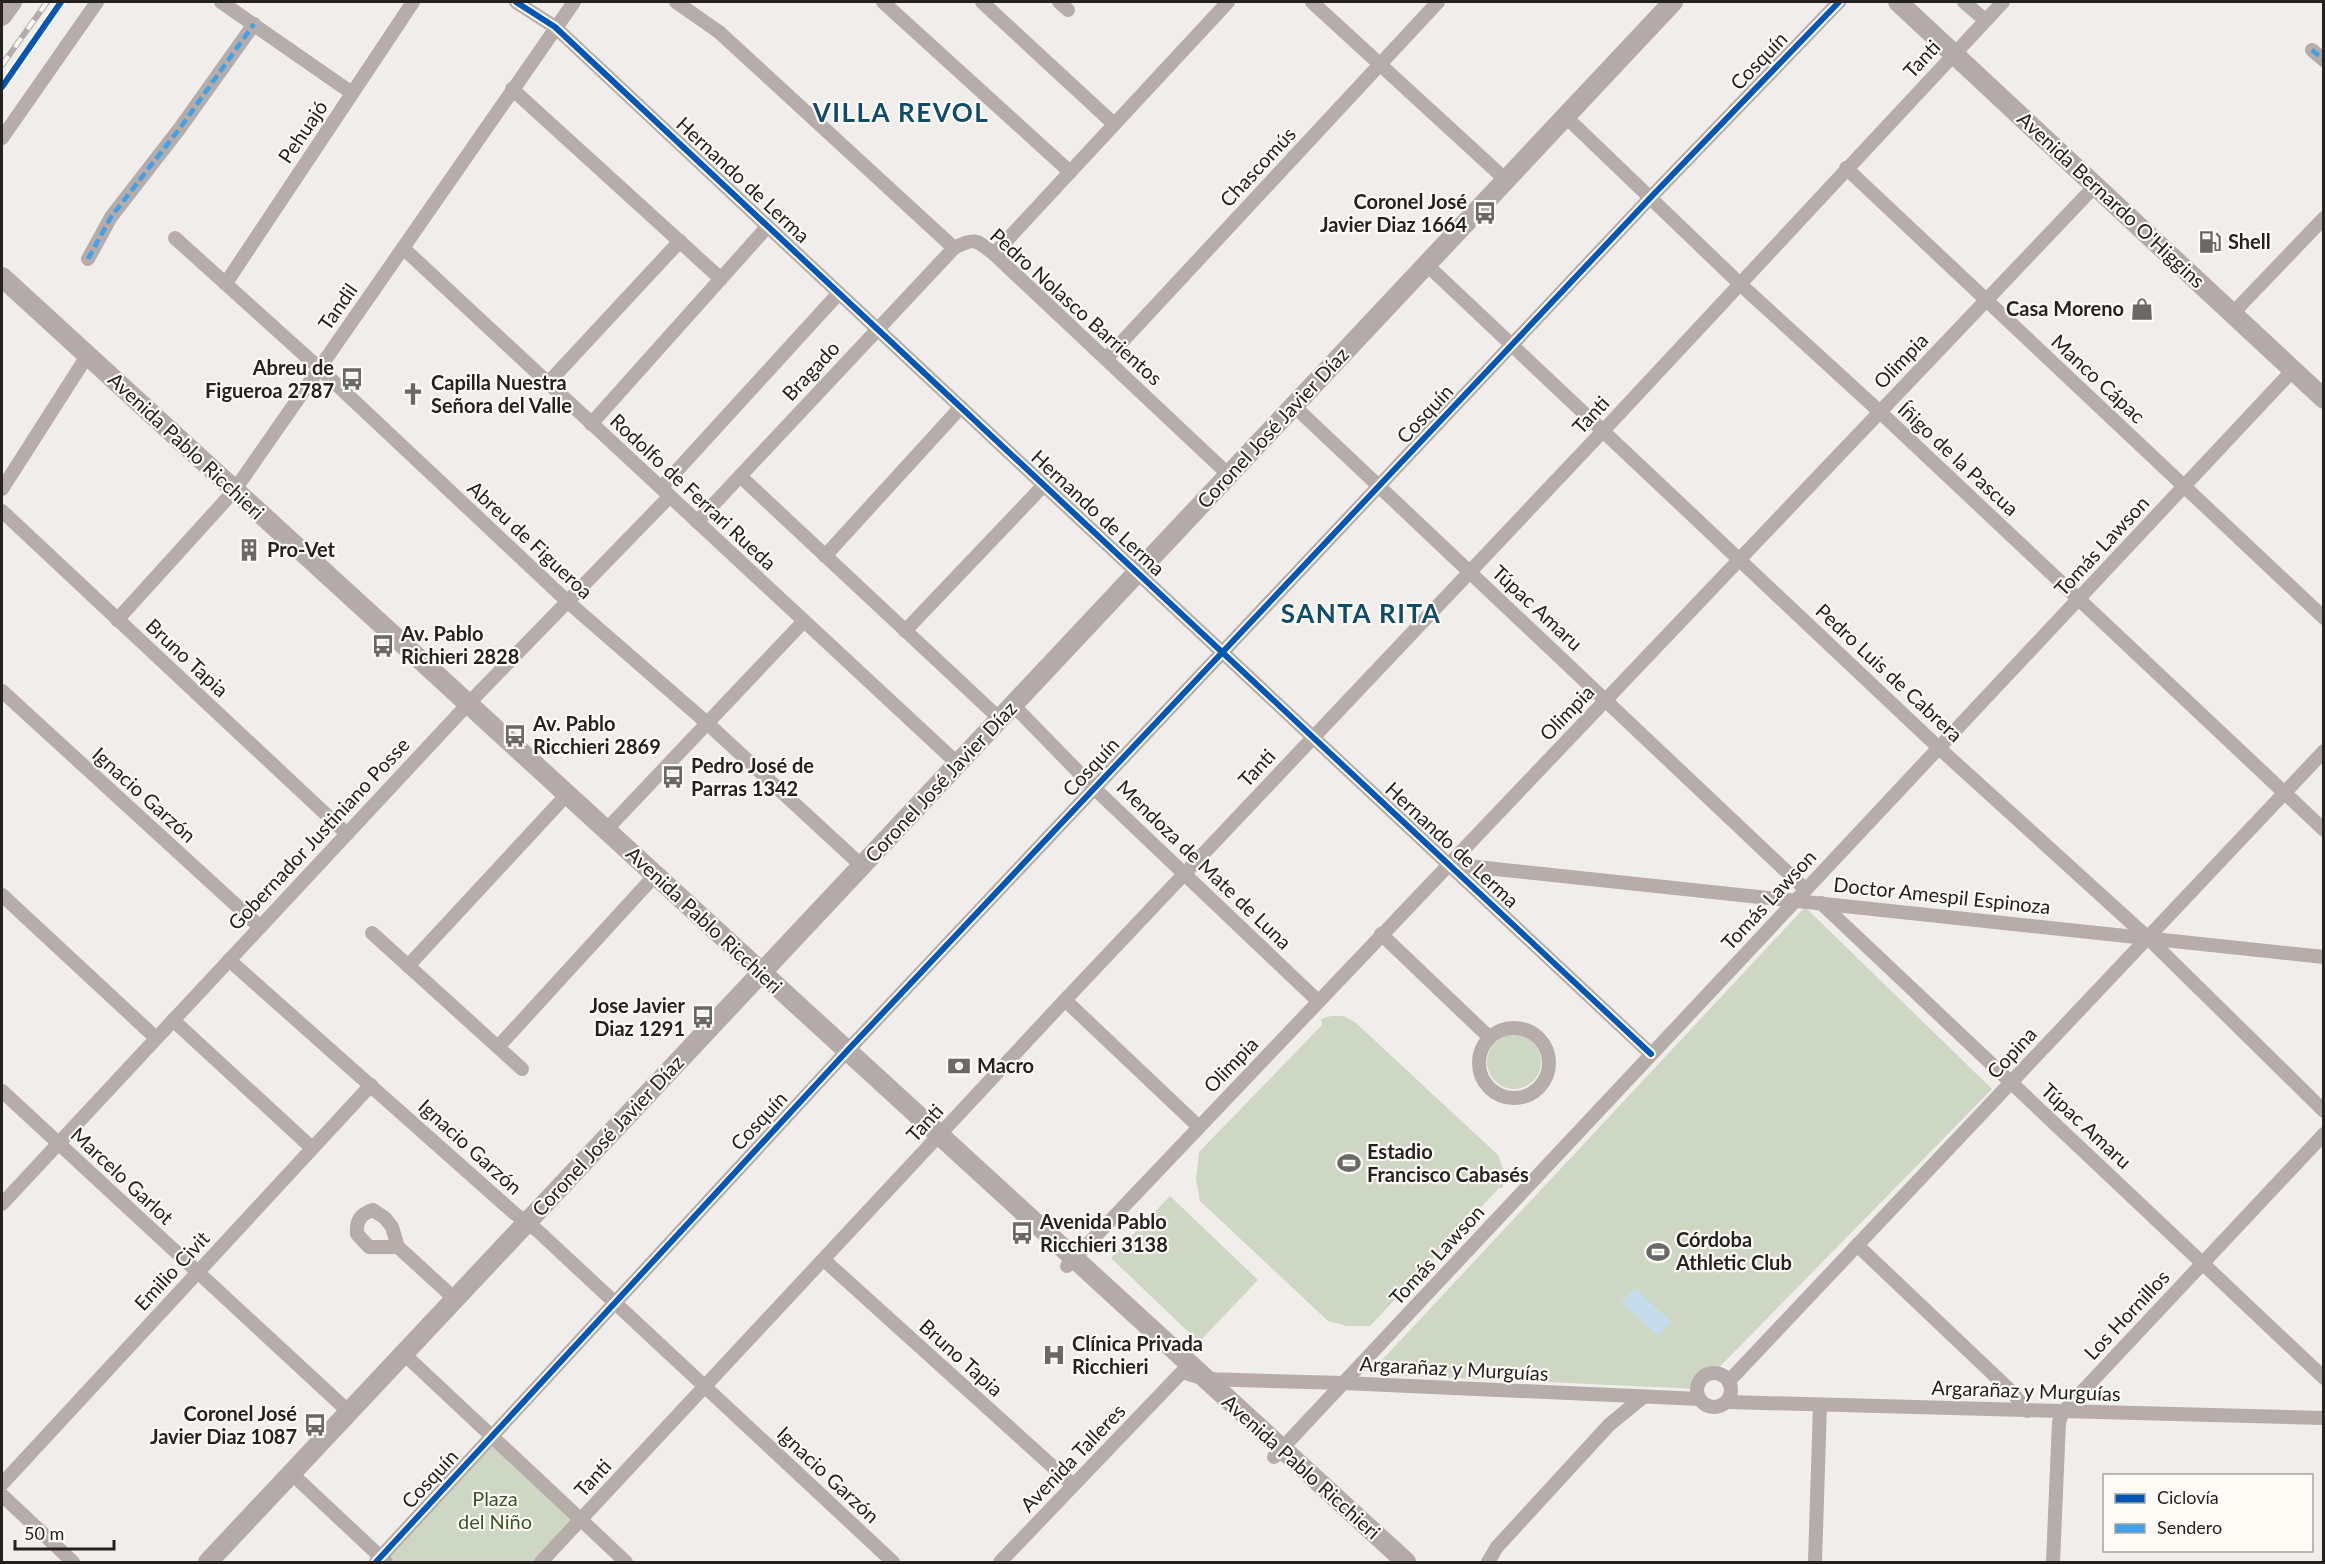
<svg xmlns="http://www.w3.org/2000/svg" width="2325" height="1564" font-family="Lato,sans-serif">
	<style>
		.green { fill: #cdd7c4 }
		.water { fill: #c5dcec }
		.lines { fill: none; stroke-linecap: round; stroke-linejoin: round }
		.street { stroke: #b6acaa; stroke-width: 14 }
		.secondary { stroke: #b4aaaa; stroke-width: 20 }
		.rail-casing { stroke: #b4adab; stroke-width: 6 }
		.rail { stroke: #fffbf7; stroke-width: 4; stroke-dasharray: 11; stroke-linecap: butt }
		.quiet { stroke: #3ea2ea; stroke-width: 4.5; stroke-dasharray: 9 4.5; stroke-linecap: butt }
		.cycleway-casing { stroke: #fffbf7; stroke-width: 10 }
		.cycleway { stroke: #0057b8; stroke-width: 6 }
		.labels { text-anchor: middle; stroke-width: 4.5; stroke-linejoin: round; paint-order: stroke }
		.street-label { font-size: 20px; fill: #242221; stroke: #fffbf7 }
		.poi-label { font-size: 20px; font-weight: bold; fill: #242221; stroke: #fffbf7; text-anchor: start }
		.park-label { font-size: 20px; fill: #395527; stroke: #fffbf7 }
		.district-label { font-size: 26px; font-weight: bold; letter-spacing: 1.5px; fill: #0e4c6c; stroke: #fffbf7 }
	</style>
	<rect width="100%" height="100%" fill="#f0edeb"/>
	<g class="green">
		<path d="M1805 907 1992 1089 1698 1389 1369 1374Z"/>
		<path d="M1331 1016H1344L1356 1023 1498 1155 1504 1172 1503 1188H1499L1370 1326H1347L1328 1321 1200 1201 1196 1179 1199 1152 1322 1025 1321 1019Z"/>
		<circle cx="1514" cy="1062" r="27"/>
		<path d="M1170 1196 1258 1280 1199 1342 1111 1258Z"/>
		<path d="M492 1436 581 1520 541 1562H386L381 1557Z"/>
	</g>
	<path class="water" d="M1635 1288 1671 1322 1658 1336 1621 1302Z"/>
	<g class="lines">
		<g class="street">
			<path d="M221 2 352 93"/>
			<path d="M516 2 555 27 1651 1054"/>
			<path d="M676 2 719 32 954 248"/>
			<path d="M883 2 1070 172"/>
			<path d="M982 2 1114 124"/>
			<path d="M1059 2 1068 10"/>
			<path d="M1312 2 1506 180"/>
			<path d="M1964 2 1985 20"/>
			<path d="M2312 50 2324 60"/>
			<path d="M512 89 721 279"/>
			<path d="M1565 116 1740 284 1880 412 2324 830"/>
			<path d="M2 138 97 2"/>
			<path d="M1846 168 2324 618"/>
			<path d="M175 238 319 368 568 602 707 723 862 866"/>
			<path d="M403 248 958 764"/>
			<path d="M994 254 1228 2"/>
			<path d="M88 259 111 217 180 128 254 24"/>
			<path d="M1427 265 1939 748 2147 937 2324 1111"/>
			<path d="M226 283 413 2"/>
			<path d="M2232 314 2324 218"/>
			<path d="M1106 359 1438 2"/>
			<path d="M548 383 680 241"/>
			<path d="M1294 406 1805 889"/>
			<path d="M591 424 768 226"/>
			<path d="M740 476 1000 719"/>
			<path d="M661 488 839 293"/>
			<path d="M2 489 87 356"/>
			<path d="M2 511 347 834"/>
			<path d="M697 522 954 248C975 237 977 240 994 254L1229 475"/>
			<path d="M825 556 961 407"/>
			<path d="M117 620 234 491 574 2"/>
			<path d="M905 631 1044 485"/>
			<path d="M2 691 260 927"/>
			<path d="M1013 705 1094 788 1318 1001"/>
			<path d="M606 830 804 621"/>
			<path d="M1449 864 2324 957"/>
			<path d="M2 895 156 1038"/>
			<path d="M1821 903 2324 1378"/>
			<path d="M372 933 522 1069"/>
			<path d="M1381 934 1489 1037"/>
			<path d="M229 960 514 1213 538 1231 893 1562"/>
			<path d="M408 966 560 802"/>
			<path d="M1065 1000 1199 1127"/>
			<path d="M173 1020 312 1148"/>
			<circle cx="1514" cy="1063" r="35"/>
			<path d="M498 1047 648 883"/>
			<path d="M2 1091 349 1412"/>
			<path d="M2 1204 468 704 670 496"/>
			<path d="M1857 1245 2012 1392 2027 1411"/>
			<path d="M398 1247H369L357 1234C356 1221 360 1214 373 1210L385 1218 392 1227 398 1247 455 1299"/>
			<path d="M824 1260 1073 1485"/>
			<path d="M1067 1266 2094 187"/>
			<path d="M404 1354 626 1562"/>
			<circle cx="1714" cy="1390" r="17"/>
			<path d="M1729 1381 2324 751"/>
			<path d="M1727 1402 2324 1418"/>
			<path d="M1274 1457 2293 370"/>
			<path d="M291 1473 386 1562"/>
			<path d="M2 1484 371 1085"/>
			<path d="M2 1495 73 1562"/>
			<path d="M376 1562 847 1051 1651 197 1839 2"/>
			<path d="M541 1562 1065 1000 1603 431 2003 2"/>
			<path d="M1000 1562 1182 1372 1205 1379 1343 1383 1700 1399"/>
			<path d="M1488 1562 1497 1547 1609 1425 1643 1397"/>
			<path d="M1815 1562 1820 1405"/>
			<path d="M2053 1562 2059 1422 2063 1412 2324 1134"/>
		</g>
		<g class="secondary">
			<path d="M1898 2 2324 399"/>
			<path d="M2 16 12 2"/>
			<path d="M2 277 1406 1562"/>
			<path d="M208 1562 1673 2"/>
		</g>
		<g class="rail-casing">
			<path id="rail" d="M2 65 47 2"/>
		</g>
		<use href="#rail" class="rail"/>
		<g class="quiet">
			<path d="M2312 50 2324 60"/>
			<path d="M88 259 111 217 180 128 254 24"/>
		</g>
		<g class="cycleway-casing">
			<g id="cycleway">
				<path d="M516 2 555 27 1651 1054"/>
				<path d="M2 87 61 2"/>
				<path d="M376 1562 847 1051 1651 197 1839 2"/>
			</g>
		</g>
		<use href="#cycleway" class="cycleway"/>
	</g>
	<defs>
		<g id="bus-bare" transform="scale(1.8)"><path d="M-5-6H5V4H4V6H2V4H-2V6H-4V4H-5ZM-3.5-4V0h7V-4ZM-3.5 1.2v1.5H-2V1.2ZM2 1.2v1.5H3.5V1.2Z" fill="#6b6968" stroke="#fffbf7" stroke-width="2.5" paint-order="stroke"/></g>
		<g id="fuel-bare" transform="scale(1.8)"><path d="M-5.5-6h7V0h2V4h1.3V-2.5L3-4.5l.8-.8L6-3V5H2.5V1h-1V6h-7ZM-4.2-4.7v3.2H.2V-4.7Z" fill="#6b6968" stroke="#fffbf7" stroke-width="2.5" paint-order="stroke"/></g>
		<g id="shop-bare" transform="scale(1.8)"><path d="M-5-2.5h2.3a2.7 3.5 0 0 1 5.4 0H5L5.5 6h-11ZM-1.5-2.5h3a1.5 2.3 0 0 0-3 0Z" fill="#6b6968" stroke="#fffbf7" stroke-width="2.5" paint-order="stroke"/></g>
		<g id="church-bare" transform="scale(1.8)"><path d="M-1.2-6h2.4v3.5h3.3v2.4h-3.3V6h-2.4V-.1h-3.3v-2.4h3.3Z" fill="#6b6968" stroke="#fffbf7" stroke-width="2.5" paint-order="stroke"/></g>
		<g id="building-bare" transform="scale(1.8)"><path d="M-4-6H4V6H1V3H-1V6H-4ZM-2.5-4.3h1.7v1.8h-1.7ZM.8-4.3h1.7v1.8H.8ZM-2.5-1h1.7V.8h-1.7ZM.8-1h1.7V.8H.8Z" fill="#6b6968" stroke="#fffbf7" stroke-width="2.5" paint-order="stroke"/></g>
		<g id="bank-bare" transform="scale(1.8)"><path d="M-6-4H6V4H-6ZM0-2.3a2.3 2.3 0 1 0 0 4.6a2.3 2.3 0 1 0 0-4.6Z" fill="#6b6968" stroke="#fffbf7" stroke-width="2.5" paint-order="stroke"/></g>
		<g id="stadium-bare" transform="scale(1.8)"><path d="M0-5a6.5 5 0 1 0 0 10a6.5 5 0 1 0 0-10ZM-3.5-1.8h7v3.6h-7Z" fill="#6b6968" stroke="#fffbf7" stroke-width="2.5" paint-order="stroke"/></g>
		<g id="hospital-bare" transform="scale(1.8)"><path d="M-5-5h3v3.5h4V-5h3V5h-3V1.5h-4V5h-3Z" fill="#6b6968" stroke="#fffbf7" stroke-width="2.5" paint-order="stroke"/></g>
	</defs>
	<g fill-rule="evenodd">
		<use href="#bus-bare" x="1485" y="213"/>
		<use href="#fuel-bare" x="2210" y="242"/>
		<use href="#shop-bare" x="2142" y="309"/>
		<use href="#bus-bare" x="352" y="379"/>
		<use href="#church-bare" x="413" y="394"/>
		<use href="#building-bare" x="249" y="550"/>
		<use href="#bus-bare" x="383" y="646"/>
		<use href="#bus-bare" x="515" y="736"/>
		<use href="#bus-bare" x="673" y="777"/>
		<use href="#bus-bare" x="703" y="1017"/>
		<use href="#bank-bare" x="959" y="1066"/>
		<use href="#stadium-bare" x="1349" y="1163"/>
		<use href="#bus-bare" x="1022" y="1233"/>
		<use href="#stadium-bare" x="1658" y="1252"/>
		<use href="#hospital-bare" x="1054" y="1355"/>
		<use href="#bus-bare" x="315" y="1425"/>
	</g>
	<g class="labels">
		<g class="street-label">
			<text transform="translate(1922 59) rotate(-47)" y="7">Tanti</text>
			<text transform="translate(1759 61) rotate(-46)" y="7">Cosquín</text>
			<text transform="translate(303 132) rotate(-56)" y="7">Pehuajó</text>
			<text transform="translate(1258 167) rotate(-47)" y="7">Chascomús</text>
			<text transform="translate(743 180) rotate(43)" y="7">Hernando de Lerma</text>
			<text transform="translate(2111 200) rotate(43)" y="7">Avenida Bernardo O'Higgins</text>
			<text transform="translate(338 307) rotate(-55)" y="7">Tandil</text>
			<text transform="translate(1076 307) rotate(42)" y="7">Pedro Nolasco Barrientos</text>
			<text transform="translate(1901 361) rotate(-46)" y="7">Olimpia</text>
			<text transform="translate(811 371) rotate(-47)" y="7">Bragado</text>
			<text transform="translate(2098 379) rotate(43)" y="7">Manco Cápac</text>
			<text transform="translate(1425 414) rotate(-47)" y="7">Cosquín</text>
			<text transform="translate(1591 415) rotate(-47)" y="7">Tanti</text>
			<text transform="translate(1273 428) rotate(-47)" y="7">Coronel José Javier Díaz</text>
			<text transform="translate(186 446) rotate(43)" y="7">Avenida Pablo Ricchieri</text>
			<text transform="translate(1958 459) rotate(43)" y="7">Íñigo de la Pascua</text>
			<text transform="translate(693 492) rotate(43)" y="7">Rodolfo de Ferrari Rueda</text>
			<text transform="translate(1098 513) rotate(43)" y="7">Hernando de Lerma</text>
			<text transform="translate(530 540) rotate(43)" y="7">Abreu de Figueroa</text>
			<text transform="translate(2102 546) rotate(-47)" y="7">Tomás Lawson</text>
			<text transform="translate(1537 608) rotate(43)" y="7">Túpac Amaru</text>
			<text transform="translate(187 658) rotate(43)" y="7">Bruno Tapia</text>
			<text transform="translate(1889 673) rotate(43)" y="7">Pedro Luis de Cabrera</text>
			<text transform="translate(1567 713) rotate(-46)" y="7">Olimpia</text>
			<text transform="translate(1091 767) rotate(-47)" y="7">Cosquín</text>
			<text transform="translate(1257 768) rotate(-47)" y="7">Tanti</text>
			<text transform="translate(941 782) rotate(-47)" y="7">Coronel José Javier Díaz</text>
			<text transform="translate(144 795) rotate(42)" y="7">Ignacio Garzón</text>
			<text transform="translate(319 834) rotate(-47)" y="7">Gobernador Justiniano Posse</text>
			<text transform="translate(1452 845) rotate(43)" y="7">Hernando de Lerma</text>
			<text transform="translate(1204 865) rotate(44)" y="7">Mendoza de Mate de Luna</text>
			<text transform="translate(1942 896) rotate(6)" y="7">Doctor Amespil Espinoza</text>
			<text transform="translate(1769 900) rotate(-47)" y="7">Tomás Lawson</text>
			<text transform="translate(704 920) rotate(43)" y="7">Avenida Pablo Ricchieri</text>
			<text transform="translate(2012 1053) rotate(-47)" y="7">Copina</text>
			<text transform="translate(1231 1065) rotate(-46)" y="7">Olimpia</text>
			<text transform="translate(759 1121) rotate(-47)" y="7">Cosquín</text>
			<text transform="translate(925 1123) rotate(-47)" y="7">Tanti</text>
			<text transform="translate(2086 1126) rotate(43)" y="7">Túpac Amaru</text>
			<text transform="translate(608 1136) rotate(-47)" y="7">Coronel José Javier Díaz</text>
			<text transform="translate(470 1147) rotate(42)" y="7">Ignacio Garzón</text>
			<text transform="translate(122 1176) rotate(43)" y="7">Marcelo Garlot</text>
			<text transform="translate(1437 1255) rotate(-47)" y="7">Tomás Lawson</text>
			<text transform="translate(172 1271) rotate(-47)" y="7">Emilio Civit</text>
			<text transform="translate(2127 1315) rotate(-47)" y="7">Los Hornillos</text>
			<text transform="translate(961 1358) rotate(42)" y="7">Bruno Tapia</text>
			<text transform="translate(1454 1369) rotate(3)" y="7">Argarañaz y Murguías</text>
			<text transform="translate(2026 1391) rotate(2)" y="7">Argarañaz y Murguías</text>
			<text transform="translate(1073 1458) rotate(-46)" y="7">Avenida Talleres</text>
			<text transform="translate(1301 1467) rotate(42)" y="7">Avenida Pablo Ricchieri</text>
			<text transform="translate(828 1475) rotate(43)" y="7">Ignacio Garzón</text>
			<text transform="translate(593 1478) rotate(-47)" y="7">Tanti</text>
			<text transform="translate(430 1479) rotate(-47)" y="7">Cosquín</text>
		</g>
		<g class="poi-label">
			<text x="1467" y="209" text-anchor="end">Coronel José<tspan x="1467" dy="23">Javier Diaz 1664</tspan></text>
			<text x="2228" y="249">Shell</text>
			<text x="2124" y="316" text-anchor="end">Casa Moreno</text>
			<text x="334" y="375" text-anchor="end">Abreu de<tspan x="334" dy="23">Figueroa 2787</tspan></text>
			<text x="431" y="390">Capilla Nuestra<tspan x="431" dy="23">Señora del Valle</tspan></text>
			<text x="267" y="557">Pro-Vet</text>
			<text x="401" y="641">Av. Pablo<tspan x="401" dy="23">Richieri 2828</tspan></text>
			<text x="533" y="731">Av. Pablo<tspan x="533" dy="23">Ricchieri 2869</tspan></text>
			<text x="691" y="773">Pedro José de<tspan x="691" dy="23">Parras 1342</tspan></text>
			<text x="685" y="1013" text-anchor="end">Jose Javier<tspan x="685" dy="23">Diaz 1291</tspan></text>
			<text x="977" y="1073">Macro</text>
			<text x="1367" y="1159">Estadio<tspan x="1367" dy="23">Francisco Cabasés</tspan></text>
			<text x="1040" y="1229">Avenida Pablo<tspan x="1040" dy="23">Ricchieri 3138</tspan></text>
			<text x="1676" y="1247">Córdoba<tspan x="1676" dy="23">Athletic Club</tspan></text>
			<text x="1072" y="1351">Clínica Privada<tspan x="1072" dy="23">Ricchieri</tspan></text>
			<text x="297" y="1421" text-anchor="end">Coronel José<tspan x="297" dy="23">Javier Diaz 1087</tspan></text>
		</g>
		<g class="park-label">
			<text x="495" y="1506">Plaza<tspan x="495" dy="23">del Niño</tspan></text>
		</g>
		<g class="district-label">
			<text x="901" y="122">VILLA REVOL</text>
			<text x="1361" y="623">SANTA RITA</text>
		</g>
	</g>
	<rect width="2325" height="1564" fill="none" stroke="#242221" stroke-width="6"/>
	<rect x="2103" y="1474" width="210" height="78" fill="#fffbf7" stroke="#a7a4a1" stroke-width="1.5"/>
	<rect x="2115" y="1494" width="30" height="9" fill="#0057b8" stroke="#a7a4a1" stroke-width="1.5"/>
	<text x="2157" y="1504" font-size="18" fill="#242221">Ciclovía</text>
	<rect x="2115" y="1524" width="30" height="9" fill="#3ea2ea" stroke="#a7a4a1" stroke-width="1.5"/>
	<text x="2157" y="1534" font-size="18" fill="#242221">Sendero</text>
	<path d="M15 1540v9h99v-9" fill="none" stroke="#242221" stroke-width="3"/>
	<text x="24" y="1540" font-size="18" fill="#242221" stroke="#fffbf7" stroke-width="4.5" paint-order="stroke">50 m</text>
</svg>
